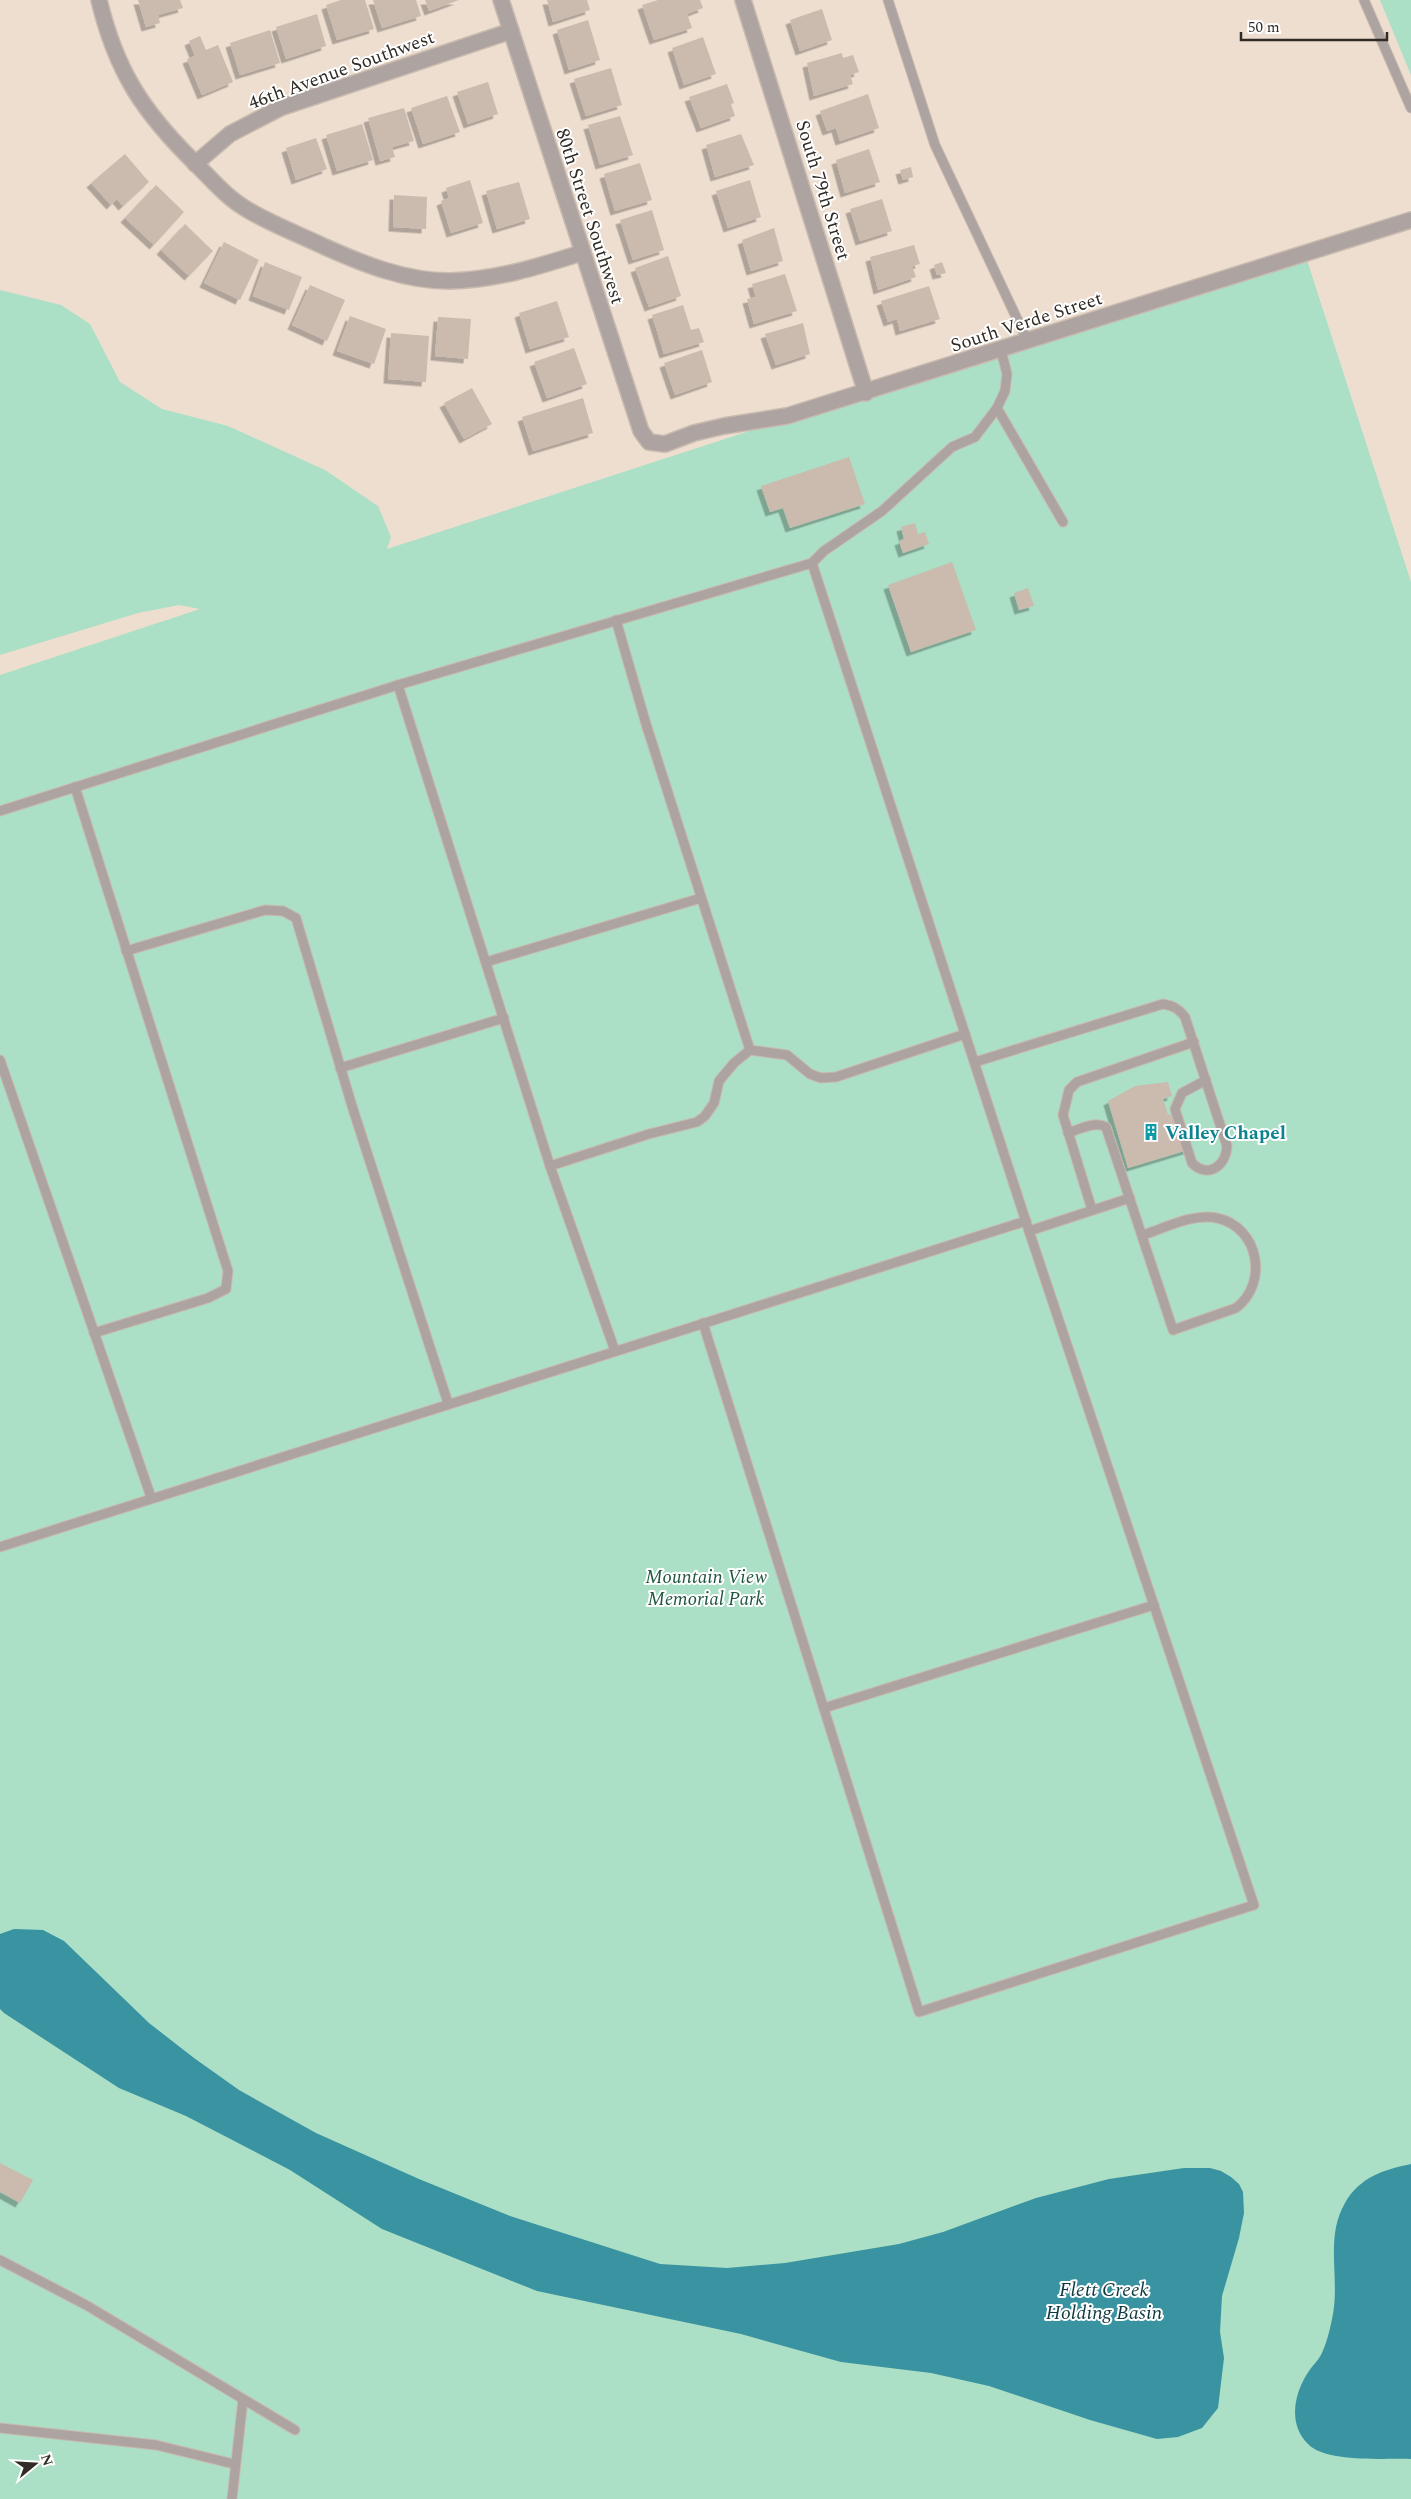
<svg xmlns="http://www.w3.org/2000/svg" width="1411" height="2499" font-family="Spectral,serif">
	<style>
		.green { fill: #abdfc6 }
		.water { fill: #3993a1 }
		.building { fill: #cbbaae; filter: url(#shadow) }
		.lines { fill: none; stroke-linecap: round; stroke-linejoin: round }
		.lane-casing { stroke: #c8baae; stroke-width: 11 }
		.street-casing { stroke: #c8baae; stroke-width: 18 }
		.lane { stroke: #ada3a1; stroke-width: 9 }
		.street { stroke: #ada3a1; stroke-width: 15 }
		.labels { text-anchor: middle; stroke-width: 4; stroke-linejoin: round; paint-order: stroke }
		.street-label { font-size: 19px; fill: #312b25; stroke: #fff }
		.culture-label { font-size: 19px; font-weight: bold; fill: #0d838f; stroke: #fff; text-anchor: start }
		.park-label { font-size: 19px; font-style: italic; fill: #1e553e; stroke: #fff }
		.water-label { font-size: 20px; font-style: italic; fill: #0f3940; stroke: #fff }
	</style>
	<defs>
		<filter id="shadow"><feDropShadow dx="-4.5" dy="4.5" stdDeviation="0" flood-color="#0004"/></filter>
	</defs>
	<rect width="100%" height="100%" fill="#eeded0"/>
	<g class="green">
		<path d="M1380 0H1411V75Z"/>
		<path d="M1305 254 1411 582V2499H0V675L200 609 179 605 138 613 0 655V290L61 305 90 324 120 382 162 409 228 426 325 470 378 506 391 537 387 549 866 393Z"/>
	</g>
	<g class="water">
		<path d="M14 1929 43 1930 64 1941 149 2023 194 2058 239 2090 316 2133 419 2179 510 2216 660 2264 727 2268 785 2263 899 2244 943 2232 1036 2198 1109 2179 1184 2168H1210L1221 2171 1231 2177 1239 2184 1243 2192 1244 2213 1239 2238 1222 2296 1220 2332 1224 2358 1218 2408 1202 2428 1178 2437 1157 2439 1090 2420 989 2386 931 2373 841 2362 741 2334 537 2291 382 2229 290 2170 186 2116 119 2088 4 2013 0 2009V1934Z"/>
		<path d="M1411 2164V2459C1385 2458 1326 2463 1308 2444 1288 2424 1294 2395 1307 2374 1311 2367 1317 2362 1321 2355 1326 2345 1330 2330 1332 2319 1341 2280 1324 2239 1345 2203 1360 2177 1383 2170 1411 2164Z"/>
	</g>
	<g class="building">
		<path d="M138 0H180L183 8 158 15 160 23 146 27Z"/>
		<path d="M341 0H365L374 29 337 40 326 5Z"/>
		<path d="M373 0H416L421 16 382 28Z"/>
		<path d="M425 0H459L429 11Z"/>
		<path d="M547 0H587L590 10 553 22Z"/>
		<path d="M658 0H700L703 8 687 14 692 28 654 40 642 5Z"/>
		<path d="M822 9 832 40 800 51 790 20Z"/>
		<path d="M317 14 326 46 286 59 276 27Z"/>
		<path d="M588 20 600 60 569 70 557 30Z"/>
		<path d="M270 30 280 63 240 75 230 43Z"/>
		<path d="M200 36 206 50 218 45 233 82 202 95 187 59 195 56 189 41Z"/>
		<path d="M703 37 716 74 684 85 672 48Z"/>
		<path d="M842 53 843 58 853 55 859 72 850 75 853 84 814 96 807 63Z"/>
		<path d="M611 68 622 105 586 116 574 79Z"/>
		<path d="M488 82 498 114 468 124 457 92Z"/>
		<path d="M727 84 734 103 731 104 735 116 701 128 689 97Z"/>
		<path d="M868 94 879 128 840 141 836 128 827 131 820 111Z"/>
		<path d="M447 96 460 132 423 144 411 108Z"/>
		<path d="M404 108 414 141 392 147 395 157 380 161 368 118Z"/>
		<path d="M620 116 633 155 600 165 588 125Z"/>
		<path d="M362 124 373 160 337 171 326 135Z"/>
		<path d="M741 134 754 165 715 177 706 145Z"/>
		<path d="M316 138 327 169 296 180 286 148Z"/>
		<path d="M869 149 880 182 845 193 836 160Z"/>
		<path d="M125 154 149 182 123 206 117 199 111 205 91 183Z"/>
		<path d="M640 163 652 200 615 211 604 174Z"/>
		<path d="M911 167 913 177 903 180 900 170Z"/>
		<path d="M470 180 483 223 451 233 441 201 449 198 446 188Z"/>
		<path d="M750 180 761 217 728 228 716 191Z"/>
		<path d="M519 182 530 219 497 229 486 191Z"/>
		<path d="M156 185 184 212 154 245 125 218Z"/>
		<path d="M394 195 427 197 426 229 393 227Z"/>
		<path d="M882 199 892 231 860 241 850 209Z"/>
		<path d="M652 210 664 250 633 260 620 220Z"/>
		<path d="M185 224 213 251 189 276 161 250Z"/>
		<path d="M774 228 783 261 751 271 742 240Z"/>
		<path d="M224 242 259 260 240 300 204 283Z"/>
		<path d="M914 245 920 264 912 266 916 277 878 290 870 257Z"/>
		<path d="M668 256 681 296 649 307 635 268Z"/>
		<path d="M265 262 302 277 289 310 253 296Z"/>
		<path d="M942 262 946 273 937 275 934 265Z"/>
		<path d="M785 274 797 311 754 324 747 299 756 297 752 284Z"/>
		<path d="M310 285 345 300 327 341 292 325Z"/>
		<path d="M929 286 940 319 900 331 897 319 888 322 881 301Z"/>
		<path d="M557 301 569 337 530 349 519 313Z"/>
		<path d="M683 305 691 330 699 328 704 342 664 354 652 315Z"/>
		<path d="M350 316 386 329 374 364 337 351Z"/>
		<path d="M438 317 471 319 468 359 435 356Z"/>
		<path d="M803 323 810 354 776 365 765 334Z"/>
		<path d="M391 333 429 336 426 382 388 379Z"/>
		<path d="M574 348 587 384 547 398 534 362Z"/>
		<path d="M702 350 712 382 675 395 664 363Z"/>
		<path d="M472 388 492 424 464 439 444 403Z"/>
		<path d="M583 398 593 433 533 451 522 417Z"/>
		<path d="M849 457 865 504 790 528 783 508 770 512 761 486Z"/>
		<path d="M915 523 918 534 925 532 929 544 903 553 899 541 904 539 901 527Z"/>
		<path d="M952 562 976 630 911 652 888 585Z"/>
		<path d="M1028 588 1034 606 1019 610 1014 593Z"/>
		<path d="M1168 1082 1172 1096 1163 1099 1168 1115 1179 1112 1191 1149 1128 1168 1108 1101 1135 1086Z"/>
		<path d="M0 2163 33 2180 20 2203 0 2192Z"/>
	</g>
	<g class="lines">
		<g class="lane-casing">
			<g id="lane">
				<path d="M888 0 935 145 1028 342"/>
				<path d="M1364 0 1411 108"/>
				<path d="M997 408 1063 522"/>
				<path d="M812 563 824 551 882 511 952 447 975 437 997 408 1005 391 1007 374 1001 350"/>
				<path d="M616 620 646 724 750 1050 787 1055 810 1074 821 1078 836 1077 965 1034"/>
				<path d="M398 685 550 1166 615 1351"/>
				<path d="M75 787 228 1271 226 1289 208 1298 94 1333"/>
				<path d="M0 811 398 685 812 563 1029 1231 1254 1905 919 2012 703 1323"/>
				<path d="M126 951 265 910 283 911 296 918 352 1106 448 1403"/>
				<path d="M486 962 701 898"/>
				<path d="M0 1060 151 1497"/>
				<path d="M975 1062 1163 1004C1174 1006 1179 1009 1185 1017L1227 1146C1226 1166 1208 1179 1192 1163L1175 1109 1182 1093 1206 1080"/>
				<path d="M340 1068 504 1018"/>
				<path d="M1068 1133C1080 1129 1095 1121 1106 1127L1173 1330 1236 1308C1269 1283 1259 1227 1217 1218 1193 1213 1165 1228 1143 1235"/>
				<path d="M550 1166 649 1134 697 1122 705 1116 714 1103 719 1081 734 1063 750 1050"/>
				<path d="M1092 1210 1063 1115 1069 1090 1077 1082 1194 1042"/>
				<path d="M1029 1231 1130 1198"/>
				<path d="M0 1547 1026 1221"/>
				<path d="M824 1708 1154 1605"/>
				<path d="M0 2260 86 2305 295 2430"/>
				<path d="M0 2428 156 2445 234 2464"/>
				<path d="M232 2499 243 2399"/>
			</g>
		</g>
		<g class="street-casing">
			<g id="street">
				<path d="M99 0C116 71 143 112 195 163 212 180 227 198 248 210 271 224 298 234 323 246 363 264 405 281 449 281 496 280 537 267 581 253"/>
				<path d="M501 0 641 431 649 442 665 444 694 433 724 426 787 416 1411 220"/>
				<path d="M743 0 866 393"/>
				<path d="M195 164 230 134 280 108 511 31"/>
			</g>
		</g>
		<use href="#lane" class="lane"/>
		<use href="#street" class="street"/>
	</g>
	<defs>
		<g id="building-bare" transform="scale(1.35)"><path d="M-4-6H4V6H1V3H-1V6H-4ZM-2.5-4.3h1.7v1.8h-1.7ZM.8-4.3h1.7v1.8H.8ZM-2.5-1h1.7V.8h-1.7ZM.8-1h1.7V.8H.8Z" fill="#0f9aa8" stroke="#fff" stroke-width="2.5" paint-order="stroke"/></g>
	</defs>
	<g fill-rule="evenodd">
		<use href="#building-bare" x="1151" y="1132"/>
	</g>
	<g class="labels">
		<g class="street-label">
			<text transform="translate(341 69) rotate(-20)" y="7">46th Avenue Southwest</text>
			<text transform="translate(824 190) rotate(73)" y="7">South 79th Street</text>
			<text transform="translate(591 216) rotate(72)" y="7">80th Street Southwest</text>
			<text transform="translate(1026 321) rotate(-18)" y="7">South Verde Street</text>
		</g>
		<g class="culture-label">
			<text x="1165" y="1139">Valley Chapel</text>
		</g>
		<g class="park-label">
			<text x="706" y="1583">Mountain View<tspan x="706" dy="22">Memorial Park</tspan></text>
		</g>
		<g class="water-label">
			<text x="1104" y="2296">Flett Creek<tspan x="1104" dy="23">Holding Basin</tspan></text>
		</g>
	</g>
	<g transform="translate(35 2464) rotate(72)" stroke="#ffffff" stroke-width="4" paint-order="stroke">
	<path d="M0-4L9 19L0 12L-9 19Z" fill="#312b25"/>
	<text y="-8" font-size="14" font-weight="bold" text-anchor="middle" fill="#312b25">N</text>
	</g>
	<path d="M1241 32v8h146v-8" fill="none" stroke="#312b25" stroke-width="2.5"/>
	<text x="1248" y="32" font-size="15" fill="#312b25" stroke="#ffffff" stroke-width="4" paint-order="stroke">50 m</text>
</svg>
